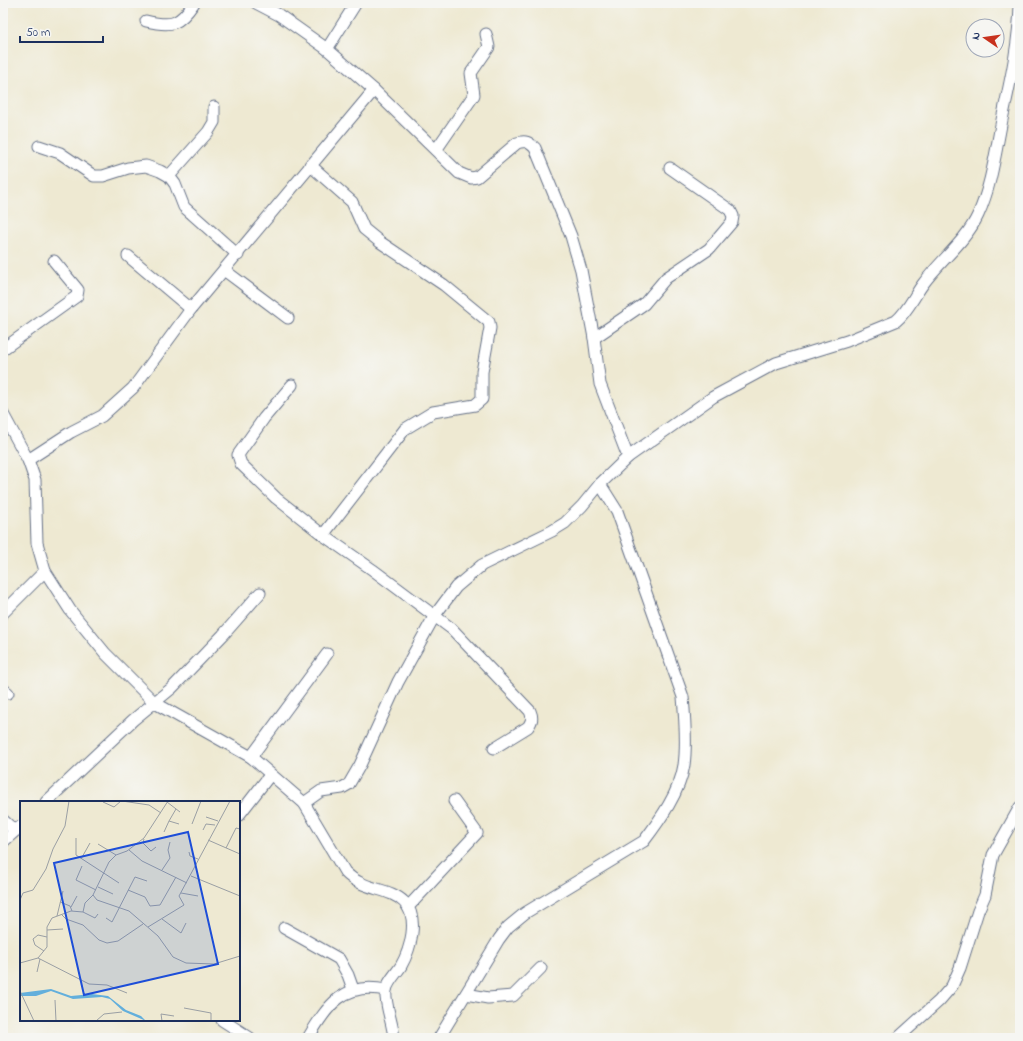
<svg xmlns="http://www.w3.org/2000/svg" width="1023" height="1041" font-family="'Indie Flower',sans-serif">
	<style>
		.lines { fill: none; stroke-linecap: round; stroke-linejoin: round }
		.street-casing { stroke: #657087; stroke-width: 13 }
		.street { stroke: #fff; stroke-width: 11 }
		.inset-road { fill: none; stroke: #9a9fa4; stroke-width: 1 }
		.view { fill: #1d4ed8; fill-opacity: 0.15; stroke: #1d4ed8; stroke-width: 2 }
		.inset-edge { fill: none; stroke: #1b2f5e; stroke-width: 2 }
	</style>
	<rect width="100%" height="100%" fill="#f6f6f2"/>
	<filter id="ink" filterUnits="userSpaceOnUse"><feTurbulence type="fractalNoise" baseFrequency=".025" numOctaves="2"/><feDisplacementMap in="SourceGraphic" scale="8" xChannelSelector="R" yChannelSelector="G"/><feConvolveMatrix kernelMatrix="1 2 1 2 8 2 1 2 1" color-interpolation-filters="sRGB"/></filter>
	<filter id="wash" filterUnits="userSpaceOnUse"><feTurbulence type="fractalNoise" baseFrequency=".012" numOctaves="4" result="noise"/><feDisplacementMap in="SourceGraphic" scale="16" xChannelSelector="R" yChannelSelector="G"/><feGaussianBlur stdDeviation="0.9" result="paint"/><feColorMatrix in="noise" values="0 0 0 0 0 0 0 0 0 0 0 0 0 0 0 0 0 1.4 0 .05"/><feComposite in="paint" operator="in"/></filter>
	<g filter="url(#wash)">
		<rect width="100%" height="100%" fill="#eee9d2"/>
	</g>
	<g filter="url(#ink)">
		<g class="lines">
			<g class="street-casing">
				<g id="street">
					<path d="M256 3 279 15 327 49 374 90 459 173 471 178 477 177 517 143C525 140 529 142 535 148L571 236 581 270 594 338 600 384 628 457"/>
					<path d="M146 21C172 27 179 25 194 3"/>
					<path d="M327 49 356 3"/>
					<path d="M39 146 60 153 94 176H103L128 168 146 166 160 171 169 176 175 184 184 207 238 255"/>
					<path d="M436 150 474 95 471 73 489 47 486 34"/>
					<path d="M310 165 352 202 364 229 380 242 444 285 489 322 490 328 482 372V399L475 405 433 412 405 429 323 535"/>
					<path d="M169 176 208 132 214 122V107"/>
					<path d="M128 256 191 309"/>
					<path d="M224 270 288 318"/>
					<path d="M594 338 644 304 666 278 709 249 732 222 733 216 730 210 670 168"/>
					<path d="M3 349 77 296 78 290 54 261"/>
					<path d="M292 385 264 418 238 455 241 464 276 498 323 535 373 570 452 629 530 711C533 718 532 721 528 727L494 748"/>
					<path d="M3 414 28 460 35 480 37 543 45 571 70 610 105 653 155 703 251 757 304 803 345 872C363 891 389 887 404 902 420 918 410 950 401 966 396 974 388 981 386 990 384 1002 393 1024 394 1038"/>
					<path d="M28 460 71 432 102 416 133 388 191 309 374 90"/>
					<path d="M3 613 45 571"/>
					<path d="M3 689 8 693"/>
					<path d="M251 757 327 654"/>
					<path d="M46 802 133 720 172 688 223 635 260 593"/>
					<path d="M304 803 321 791 342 788 349 784 360 765 398 682 435 615 456 587 482 565 552 531 565 523 582 506 600 484 628 457 713 397 776 363 847 341 896 321C908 311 914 296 923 284 940 261 966 241 978 215 992 185 996 148 1003 115 1011 78 1019 43 1020 5"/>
					<path d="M239 815 270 775"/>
					<path d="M3 820 15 831"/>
					<path d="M3 842 21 826"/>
					<path d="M408 907 477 833 454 801"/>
					<path d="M284 928 339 959 348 975 353 989"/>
					<path d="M466 994 488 998 513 996 541 968"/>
					<path d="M222 1020 250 1038"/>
					<path d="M308 1038C328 1005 344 981 386 990"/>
					<path d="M439 1038 499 939 508 927 525 913 644 841C660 820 680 792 684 765 687 744 685 719 683 697L617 511 600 484"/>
					<path d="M898 1038 939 1001 952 986 960 968 978 911 985 895 993 855 1020 807"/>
				</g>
			</g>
			<use href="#street" class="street"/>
		</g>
	</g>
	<g transform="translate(20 801)">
		<rect width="220" height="220" fill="#eee9d2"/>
		<path d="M31 188 51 195 72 193 88 195 106 209 121 215 126 220 103 210 90 198 82 196 53 198 31 190 16 195H0V192Z" fill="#63afdc"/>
		<path class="inset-road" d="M102 0 129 4 141 12M83 1 94 6 101 0M147 1 160 11M156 8 149 20 159 23M186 16 198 20M172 23 181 0M183 29 186 23 195 24M144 31 149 20M56 37V54L99 82M124 38 123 42 131 50 136 46M188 39 220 53M78 43 96 54M206 47 216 27 220 28M109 49 122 60 167 82M169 51 170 55 178 58M61 58 70 42M62 65 56 79 76 89M142 69 150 57 148 49 150 41M171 75 220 95M78 86 93 93M108 89 125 96 130 105 140 104 156 76M161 92 178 95M73 94 77 99 109 110 138 135 153 156 166 162 194 163 220 155M0 99 3 92 13 89 26 68 33 48 45 25 49 0M40 101 50 105 52 110M51 106 57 95M63 111 75 117 78 113M42 114 46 118 63 124 79 139 87 142 98 140 123 123M37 115 43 90M86 117 92 121 115 76 127 80M142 118 161 132 166 122M128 126 164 104 159 95 210 0M27 129 43 128M24 150 15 144 13 138 18 134 27 136M18 157 69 183 87 184 107 192M0 162 18 157 27 146V126L32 117 51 110 63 111 65 102 73 94 89 61 96 54 107 50 124 37 148 0M17 171 20 158M0 190 14 220M35 199 36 220M164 207 191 212V220M76 220 84 213 102 211M142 220 141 213 154 215"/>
		<path class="view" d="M168 31 198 163 64 194 34 62Z"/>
		<rect width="220" height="220" class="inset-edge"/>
	</g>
	<rect width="1023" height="1041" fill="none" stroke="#f6f6f2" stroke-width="16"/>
	<g transform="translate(985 38) rotate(283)"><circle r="19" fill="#f6f6f2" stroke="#9ea6b7"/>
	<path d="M0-3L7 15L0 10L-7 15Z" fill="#c8321e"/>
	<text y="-6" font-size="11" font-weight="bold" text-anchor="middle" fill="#1b2f5e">N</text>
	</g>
	<path d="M20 36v6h83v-6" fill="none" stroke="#1b2f5e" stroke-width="2"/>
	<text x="26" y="36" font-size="12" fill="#1b2f5e" stroke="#f6f6f2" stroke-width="3" paint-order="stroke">50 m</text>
</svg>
